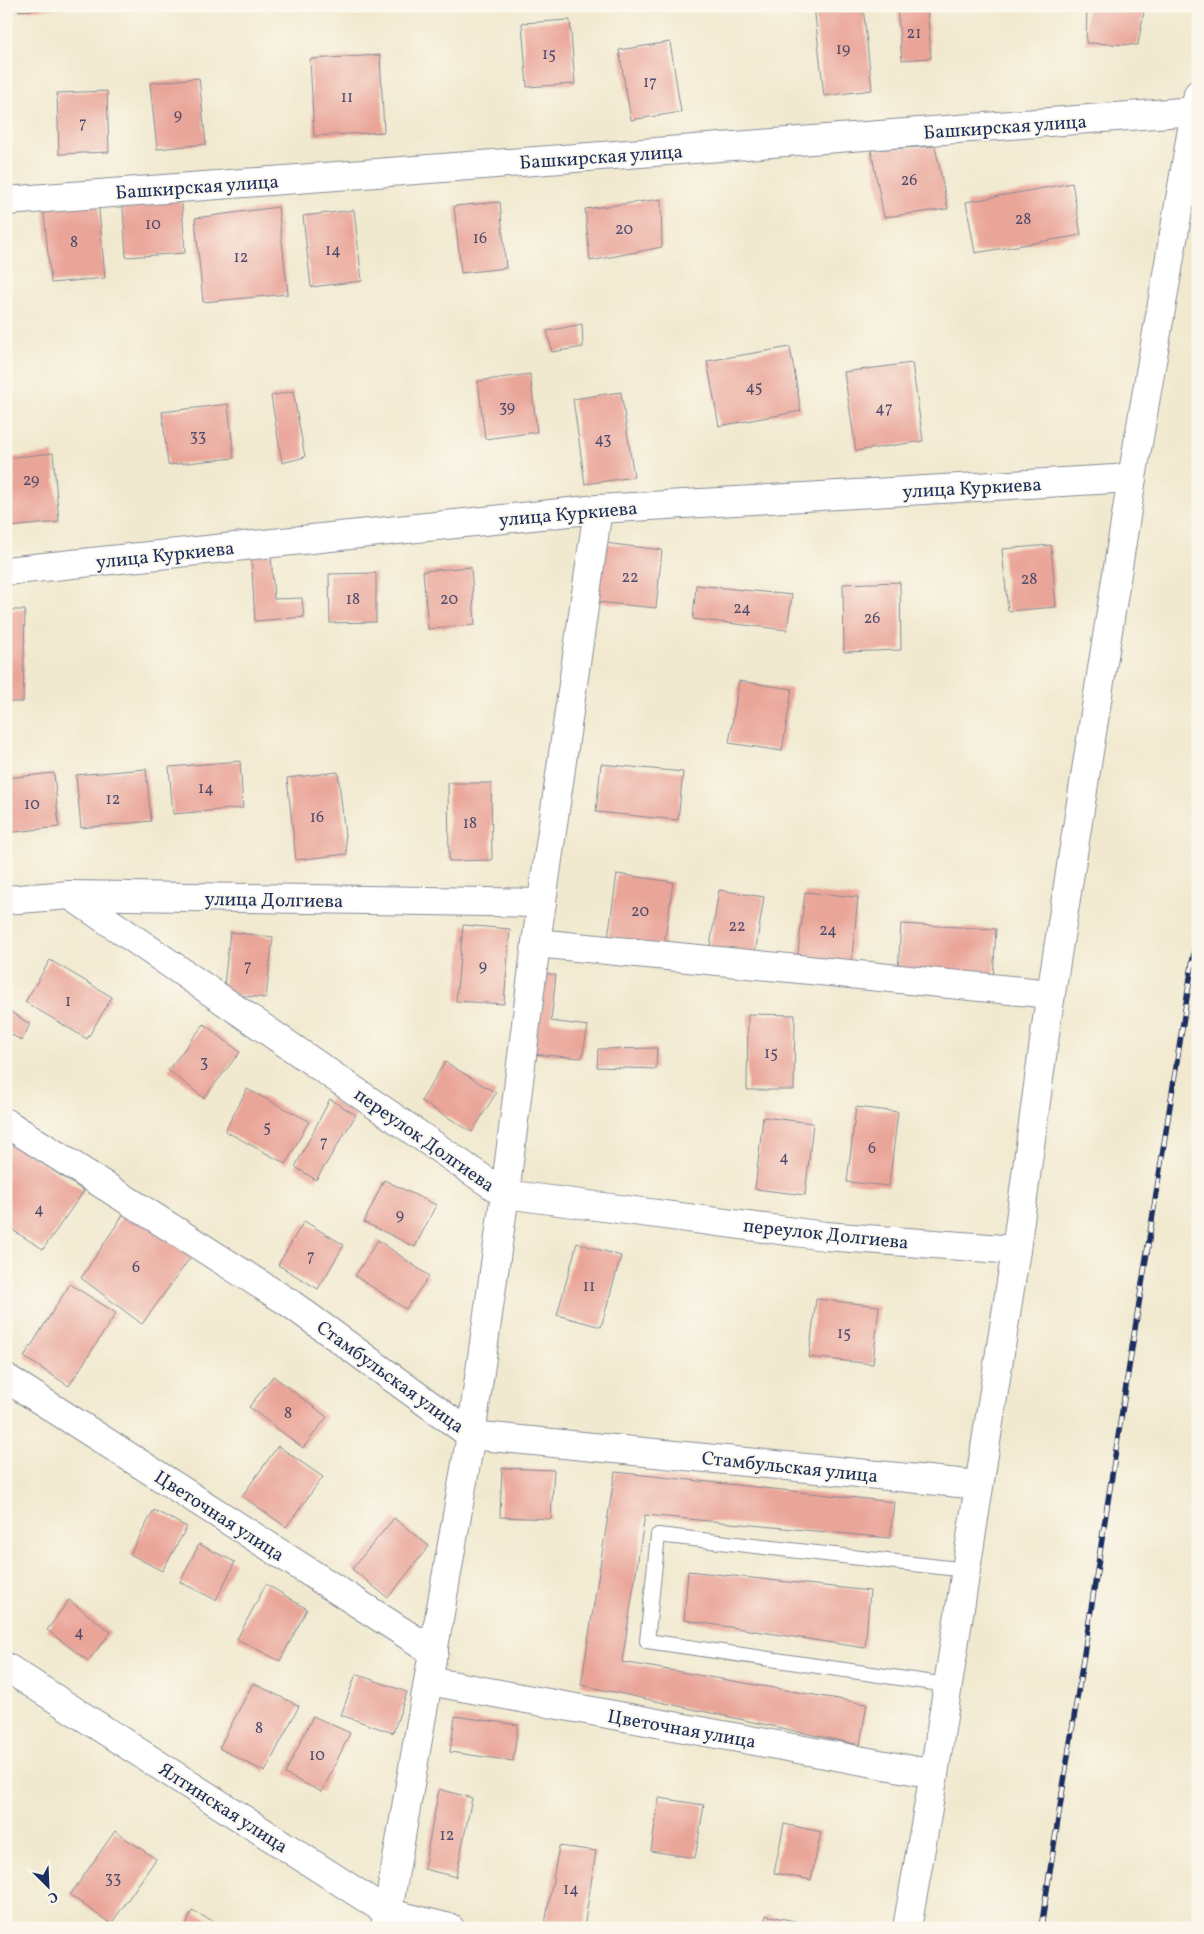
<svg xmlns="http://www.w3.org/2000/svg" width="1204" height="1934" font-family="Vollkorn,serif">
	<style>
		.building { fill: #eaa599 }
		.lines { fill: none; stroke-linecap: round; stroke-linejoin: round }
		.service-casing { stroke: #868c96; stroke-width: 16 }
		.minor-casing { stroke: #868c96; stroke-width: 30 }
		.tertiary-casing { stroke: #868c96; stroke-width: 30 }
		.service { stroke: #fff; stroke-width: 14 }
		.minor { stroke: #fff; stroke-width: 28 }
		.tertiary { stroke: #fff; stroke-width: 28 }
		.rail-casing { stroke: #1b2f5e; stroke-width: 5.5 }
		.rail { stroke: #fbf7ec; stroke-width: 4; stroke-dasharray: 11; stroke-linecap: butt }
		.labels { text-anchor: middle; stroke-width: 4; stroke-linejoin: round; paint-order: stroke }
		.number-label { font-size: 16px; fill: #4f4c6d }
		.street-label { font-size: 19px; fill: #1b2f5e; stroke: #fbf7ec }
	</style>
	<rect width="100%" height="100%" fill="#fbf7ec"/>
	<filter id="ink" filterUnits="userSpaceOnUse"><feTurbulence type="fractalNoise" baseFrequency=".02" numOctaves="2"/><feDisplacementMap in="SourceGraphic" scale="10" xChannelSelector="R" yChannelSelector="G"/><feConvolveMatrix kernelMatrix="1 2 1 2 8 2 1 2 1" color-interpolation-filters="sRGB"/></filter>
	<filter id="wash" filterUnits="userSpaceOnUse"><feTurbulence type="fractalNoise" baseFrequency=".0096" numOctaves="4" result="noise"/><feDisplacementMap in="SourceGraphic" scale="20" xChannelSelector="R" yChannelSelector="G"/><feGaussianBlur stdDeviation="1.12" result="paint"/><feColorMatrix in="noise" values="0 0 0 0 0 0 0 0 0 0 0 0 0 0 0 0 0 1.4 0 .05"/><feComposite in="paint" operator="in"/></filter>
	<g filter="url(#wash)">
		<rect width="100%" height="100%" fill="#f1e9cf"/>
		<g id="blocks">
			<g class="building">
				<path d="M19 6H63V8L19 11Z"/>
				<path d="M814 6H863L872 90 824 96Z"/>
				<path d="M897 6H927L931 58 902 60Z"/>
				<path d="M1087 6H1145L1138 45 1086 43Z"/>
				<path d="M570 20 575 84 527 87 522 23Z"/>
				<path d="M670 42 681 112 631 120 619 50Z"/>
				<path d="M380 55 384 132 314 136 310 59Z"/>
				<path d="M199 78 206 144 157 149 150 83Z"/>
				<path d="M107 91 109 152 59 154 57 93Z"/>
				<path d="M935 146 948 209 884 217 871 150Z"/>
				<path d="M1072 183 1081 235 975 253 966 202Z"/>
				<path d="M181 189 185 253 126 257 122 193Z"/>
				<path d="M98 199 105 278 51 283 43 204Z"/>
				<path d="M661 199 662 247 590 261 585 209Z"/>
				<path d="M500 202 506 268 461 273 454 206Z"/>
				<path d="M278 207 288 294 203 302 195 218Z"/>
				<path d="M354 210 362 281 311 287 303 216Z"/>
				<path d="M582 324 583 347 552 352 547 331Z"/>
				<path d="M790 347 801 411 719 426 707 361Z"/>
				<path d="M912 363 923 441 856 451 844 372Z"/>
				<path d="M530 374 537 432 485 439 478 381Z"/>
				<path d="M293 391 305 457 282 463 271 396Z"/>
				<path d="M621 392 634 477 585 484 573 399Z"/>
				<path d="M228 404 234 458 168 465 162 412Z"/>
				<path d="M53 453 59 522 9 527 6 458Z"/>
				<path d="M604 543 662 550 656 608 597 602Z"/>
				<path d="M1051 545 1056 607 1008 611 1002 549Z"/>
				<path d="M271 554 274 599 302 598 304 617 255 621 251 555Z"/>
				<path d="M471 567 475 625 428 629 423 571Z"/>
				<path d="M376 573V622L330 623 329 574Z"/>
				<path d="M900 582 901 650 844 652 843 584Z"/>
				<path d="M696 585 792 595 787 630 693 619Z"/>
				<path d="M6 610H25L23 702H6Z"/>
				<path d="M739 681 792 689 782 751 729 743Z"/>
				<path d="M240 761 243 808 173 814 169 767Z"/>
				<path d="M601 764 683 772 678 820 596 812Z"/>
				<path d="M146 769 151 821 81 828 76 775Z"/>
				<path d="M338 772 347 854 296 860 287 778Z"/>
				<path d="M54 773 59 827 6 833V778Z"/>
				<path d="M448 783H491L492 860 449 861Z"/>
				<path d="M617 874 673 882 664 946 608 938Z"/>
				<path d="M719 890 764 897 754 960 709 953Z"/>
				<path d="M805 892 858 897 851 966 797 961Z"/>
				<path d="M901 924 996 929 993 978 898 972Z"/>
				<path d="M463 925 510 929 504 1004 456 1001Z"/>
				<path d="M230 932 273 937 266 998 223 994Z"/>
				<path d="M50 960 112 997 87 1039 25 1002Z"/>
				<path d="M542 973 556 975 551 1021 588 1026 582 1058 531 1054Z"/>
				<path d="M6 1009 30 1024 22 1041 6 1031Z"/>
				<path d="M748 1014 795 1015 794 1090H747Z"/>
				<path d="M204 1024 240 1052 204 1098 168 1070Z"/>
				<path d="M657 1048 656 1069 597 1067 598 1049Z"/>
				<path d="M445 1062 496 1093 472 1132 421 1101Z"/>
				<path d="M247 1089 309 1121 286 1164 225 1131Z"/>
				<path d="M330 1099 356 1115 316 1180 295 1167Z"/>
				<path d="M856 1107 898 1112 889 1186 847 1182Z"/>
				<path d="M763 1117 813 1123 805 1195 755 1189Z"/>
				<path d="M6 1139 84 1191 43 1249 6 1226Z"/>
				<path d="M384 1180 436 1205 415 1247 364 1222Z"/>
				<path d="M125 1212 193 1254 142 1324 81 1278Z"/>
				<path d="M304 1221 344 1245 318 1289 278 1265Z"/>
				<path d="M378 1240 429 1276 406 1309 355 1276Z"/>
				<path d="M577 1243 621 1256 601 1327 557 1315Z"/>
				<path d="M70 1284 116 1313 69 1386 24 1357Z"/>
				<path d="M816 1299 879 1306 873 1364 809 1357Z"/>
				<path d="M273 1376 327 1417 303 1448 249 1407Z"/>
				<path d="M278 1446 323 1477 286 1527 242 1496Z"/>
				<path d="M502 1468 554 1470 551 1519 500 1517Z"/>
				<path d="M615 1472 894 1502 890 1538 645 1515 622 1662 867 1704 860 1745 581 1685Z"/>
				<path d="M154 1510 187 1527 162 1571 130 1554Z"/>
				<path d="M394 1518 429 1546 388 1598 352 1569Z"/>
				<path d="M199 1544 235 1562 216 1600 180 1582Z"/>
				<path d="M688 1571 870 1591 865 1648 684 1620Z"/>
				<path d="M266 1584 307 1609 280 1661 237 1639Z"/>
				<path d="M69 1600 111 1632 88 1661 47 1630Z"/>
				<path d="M356 1674 407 1692 393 1733 341 1715Z"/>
				<path d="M253 1683 299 1706 265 1772 219 1748Z"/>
				<path d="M313 1716 350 1733 322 1792 285 1774Z"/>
				<path d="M455 1716 518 1725 513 1761 450 1752Z"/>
				<path d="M439 1789 472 1798 456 1877 424 1869Z"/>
				<path d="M659 1798 704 1805 695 1858 651 1851Z"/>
				<path d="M784 1824 821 1832 811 1880 774 1873Z"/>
				<path d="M115 1831 156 1859 111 1924 70 1895Z"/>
				<path d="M559 1846 596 1851 584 1928 545 1924Z"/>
				<path d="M192 1911 228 1928H185Z"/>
				<path d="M766 1915 808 1924 807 1928H763Z"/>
			</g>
		</g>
	</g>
	<g filter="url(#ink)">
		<use href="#blocks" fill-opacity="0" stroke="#868c96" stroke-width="1"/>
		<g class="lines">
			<g class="service-casing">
				<path id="service" d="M947 1685 647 1641 658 1535 966 1570"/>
			</g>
			<g class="minor-casing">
				<g id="minor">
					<path d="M6 201 1195 111"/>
					<path d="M6 571 598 509 1132 478"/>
					<path d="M70 895 505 1194 825 1236 1016 1250"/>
					<path d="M6 900 70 895 542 903"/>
					<path d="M536 943 1051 994"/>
					<path d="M6 1123 291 1304 471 1435 979 1485"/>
					<path d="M6 1378 434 1652"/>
					<path d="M6 1667 389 1913 450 1928"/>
					<path d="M429 1681 934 1774"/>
					<path d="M385 1928 471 1435 505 1194 536 943 598 509"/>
				</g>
			</g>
			<g class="tertiary-casing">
				<path id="tertiary" d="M907 1928 934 1774 1016 1250 1047 1019 1132 478 1198 94"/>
			</g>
			<use href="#service" class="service"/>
			<use href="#minor" class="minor"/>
			<use href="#tertiary" class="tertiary"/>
			<g class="rail-casing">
				<path id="rail" d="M1041 1928 1198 927"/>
			</g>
			<use href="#rail" class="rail"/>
		</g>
	</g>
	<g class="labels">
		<g class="number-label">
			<text x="914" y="38">21</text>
			<text x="843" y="54">19</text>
			<text x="549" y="59">15</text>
			<text x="650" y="87">17</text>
			<text x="347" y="102">11</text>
			<text x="178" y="120">9</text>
			<text x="83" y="128">7</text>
			<text x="909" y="185">26</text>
			<text x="1023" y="224">28</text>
			<text x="153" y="229">10</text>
			<text x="624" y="234">20</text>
			<text x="480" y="243">16</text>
			<text x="74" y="247">8</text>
			<text x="333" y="255">14</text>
			<text x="241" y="262">12</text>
			<text x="754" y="392">45</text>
			<text x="507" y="412">39</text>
			<text x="884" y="413">47</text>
			<text x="198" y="441">33</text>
			<text x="603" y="444">43</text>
			<text x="31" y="485">29</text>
			<text x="630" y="582">22</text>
			<text x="1029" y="584">28</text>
			<text x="353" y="604">18</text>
			<text x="449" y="604">20</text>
			<text x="742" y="613">24</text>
			<text x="872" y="623">26</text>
			<text x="206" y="793">14</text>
			<text x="113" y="804">12</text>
			<text x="32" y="809">10</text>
			<text x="317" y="822">16</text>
			<text x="470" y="828">18</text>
			<text x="640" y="916">20</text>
			<text x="737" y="931">22</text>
			<text x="828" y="935">24</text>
			<text x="248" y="971">7</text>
			<text x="483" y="971">9</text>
			<text x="68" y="1006">1</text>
			<text x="771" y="1058">15</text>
			<text x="204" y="1067">3</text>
			<text x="267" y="1132">5</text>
			<text x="324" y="1147">7</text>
			<text x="872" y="1153">6</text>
			<text x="784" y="1162">4</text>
			<text x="39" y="1214">4</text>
			<text x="400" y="1220">9</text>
			<text x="311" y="1261">7</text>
			<text x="136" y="1272">6</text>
			<text x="589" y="1291">11</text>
			<text x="844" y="1338">15</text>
			<text x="288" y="1418">8</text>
			<text x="79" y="1637">4</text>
			<text x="259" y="1733">8</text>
			<text x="317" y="1760">10</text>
			<text x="447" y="1840">12</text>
			<text x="113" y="1883">33</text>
			<text x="571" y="1894">14</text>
		</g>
		<g class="street-label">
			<text transform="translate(1005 126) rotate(-4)" y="7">Башкирская улица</text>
			<text transform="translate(601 156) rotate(-4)" y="7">Башкирская улица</text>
			<text transform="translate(197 186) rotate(-4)" y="7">Башкирская улица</text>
			<text transform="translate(972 487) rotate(-3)" y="7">улица Куркиева</text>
			<text transform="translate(568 513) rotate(-5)" y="7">улица Куркиева</text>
			<text transform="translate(165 554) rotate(-6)" y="7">улица Куркиева</text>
			<text transform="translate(274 899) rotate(1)" y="7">улица Долгиева</text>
			<text transform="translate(425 1139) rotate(35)" y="7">переулок Долгиева</text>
			<text transform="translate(826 1233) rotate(6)" y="7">переулок Долгиева</text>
			<text transform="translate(391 1376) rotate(36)" y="7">Стамбульская улица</text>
			<text transform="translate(790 1466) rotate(6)" y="7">Стамбульская улица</text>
			<text transform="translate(220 1515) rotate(33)" y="7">Цветочная улица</text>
			<text transform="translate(682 1728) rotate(10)" y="7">Цветочная улица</text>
			<text transform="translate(224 1807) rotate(33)" y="7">Ялтинская улица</text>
		</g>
	</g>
	<rect width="1204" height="1934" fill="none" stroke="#fbf7ec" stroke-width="25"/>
	<g transform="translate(48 1886) rotate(156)" stroke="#fbf7ec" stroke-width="4" paint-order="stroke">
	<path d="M0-4L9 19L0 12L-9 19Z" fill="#1b2f5e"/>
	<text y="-8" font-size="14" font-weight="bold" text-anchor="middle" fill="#1b2f5e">С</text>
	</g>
</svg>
